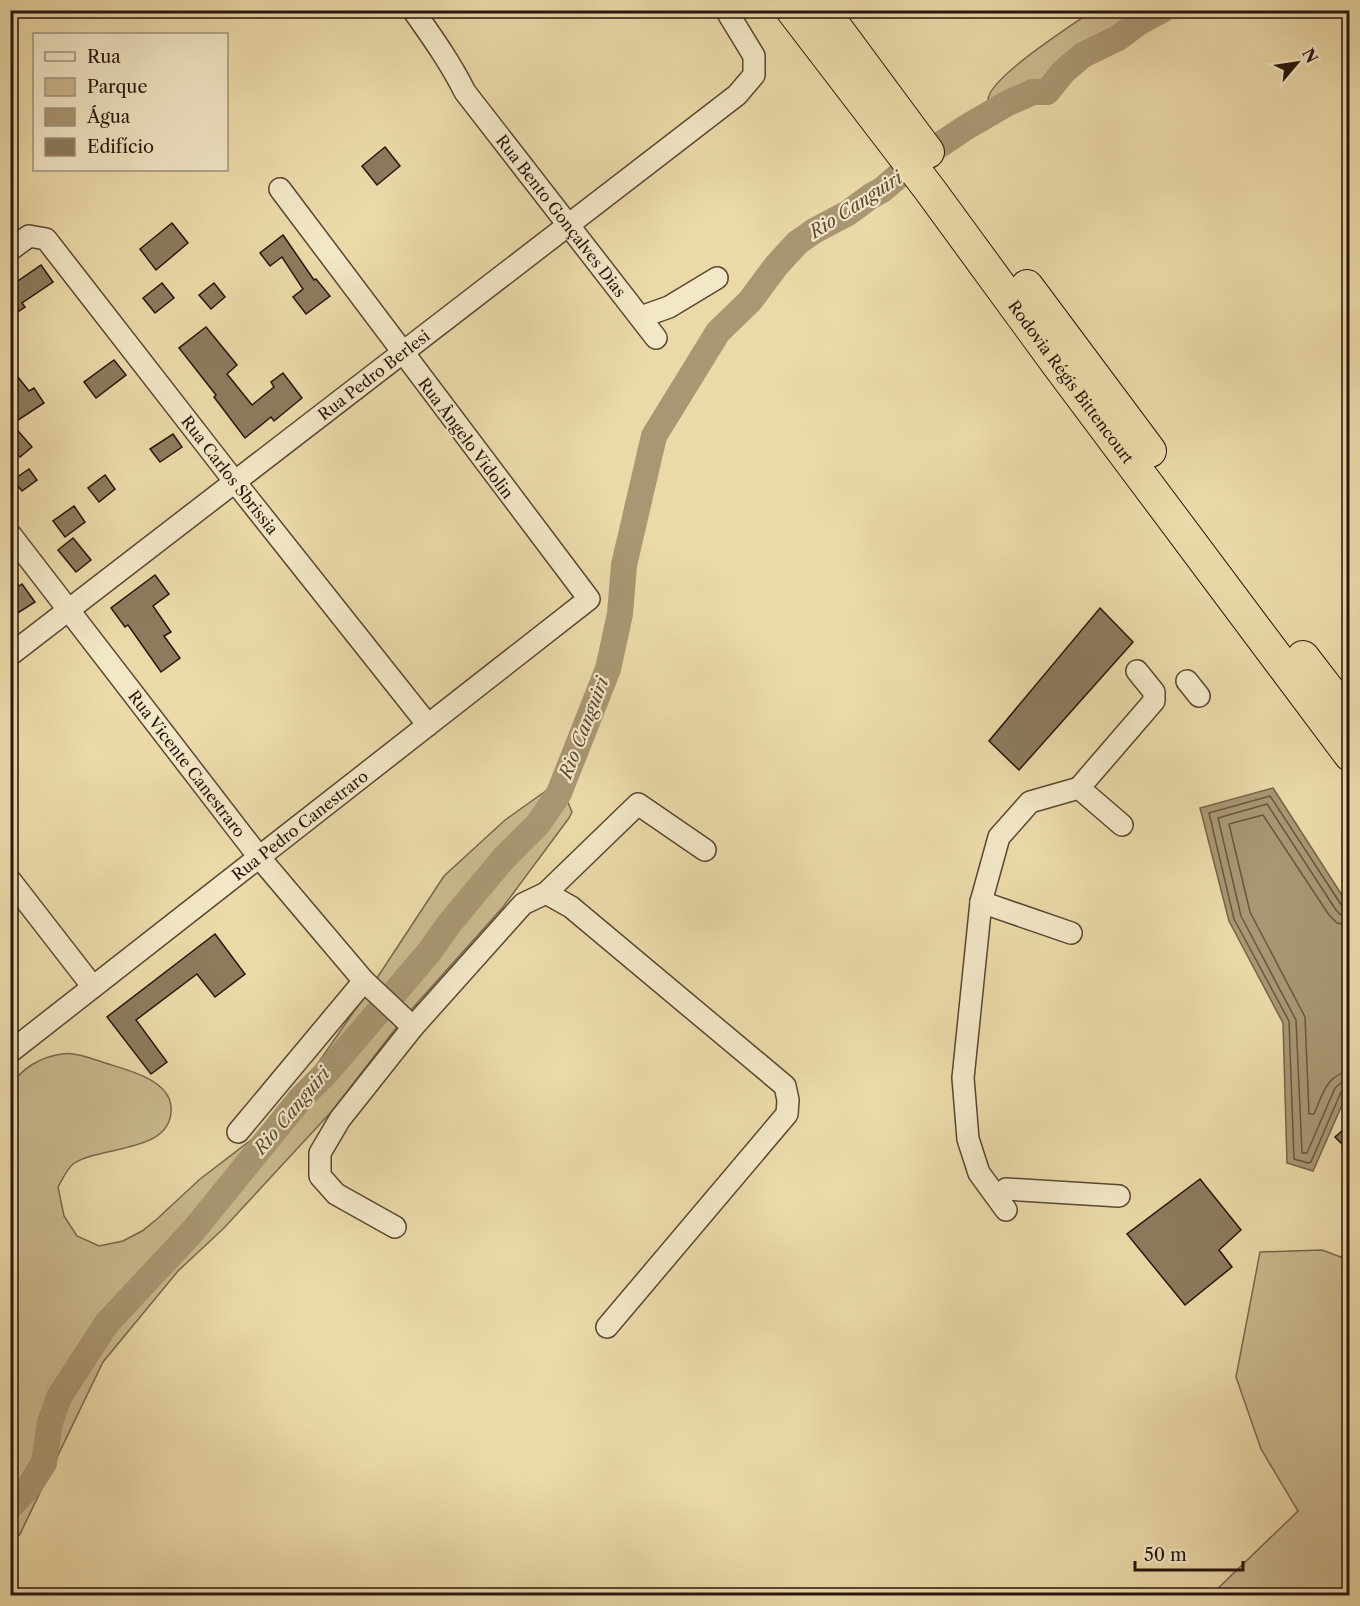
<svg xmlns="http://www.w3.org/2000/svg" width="1360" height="1606" font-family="'Libre Caslon Text',serif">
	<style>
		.green { fill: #cab98e; stroke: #79674e; stroke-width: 1.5 }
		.water { fill: #a99773; stroke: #75634a; stroke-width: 1.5 }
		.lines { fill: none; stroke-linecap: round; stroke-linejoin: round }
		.shore { stroke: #685640; stroke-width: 1.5 }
		.river { stroke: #a99773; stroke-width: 26 }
		.building { fill: #8d7b5e; stroke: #28150d; stroke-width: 1.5 }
		.minor-casing { stroke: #594634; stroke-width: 24 }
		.highway-casing { stroke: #28150d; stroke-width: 34 }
		.minor { stroke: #f2e7c6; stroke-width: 21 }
		.highway { stroke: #ebdaa8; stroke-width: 32 }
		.labels { text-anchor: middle; stroke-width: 4.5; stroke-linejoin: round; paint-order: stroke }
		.street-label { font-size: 16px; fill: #28150d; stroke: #f2e7c6 }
		.water-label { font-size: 18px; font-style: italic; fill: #5c4936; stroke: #f2e7c6 }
	</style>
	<rect width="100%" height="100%" fill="#ebdaa8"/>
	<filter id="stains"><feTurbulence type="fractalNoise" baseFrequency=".00333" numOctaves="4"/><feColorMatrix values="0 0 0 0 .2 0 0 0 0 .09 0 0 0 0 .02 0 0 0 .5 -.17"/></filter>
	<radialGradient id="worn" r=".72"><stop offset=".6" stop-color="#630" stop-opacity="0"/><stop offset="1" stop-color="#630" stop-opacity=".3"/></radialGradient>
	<g class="green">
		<path d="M1092 11H1169L1047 89 993 117C991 112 988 105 988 100 988 78 1073 25 1092 11Z"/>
		<path d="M557 783 563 791 572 812 569 818 503 907 403 1019 332 1111 223 1229 178 1271 103 1362 20 1534 11 1543 10 1087C21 1068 41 1057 62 1054 75 1052 90 1058 102 1062 123 1069 168 1078 171 1106 175 1154 100 1145 73 1164 67 1169 62 1180 58 1187L64 1216 77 1236 99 1246 123 1241 142 1231 157 1219 200 1179 259 1134 276 1118 296 1095 375 981 444 876 505 820Z"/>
		<path d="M1322 1250 1349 1260V1595H1211L1298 1511 1261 1449 1236 1377 1260 1252Z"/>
	</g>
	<path class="water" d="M1273 788 1349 906V1089L1313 1171 1287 1163 1283 1023 1229 921 1200 808Z"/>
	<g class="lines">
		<g class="shore">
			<path d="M1350 909 1342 906 1270 796 1209 813 1234 919 1289 1021 1294 1159 1308 1163 1311 1162 1341 1092 1345 1089 1350 1088"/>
			<path d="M1350 916 1341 915 1336 910 1267 804 1218 818 1241 916 1296 1020 1302 1153H1307L1335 1088 1342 1082 1350 1081"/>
			<path d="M1350 925 1337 923 1329 915 1263 815 1229 824 1250 912 1305 1017 1309 1114H1314C1322 1096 1327 1073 1350 1072"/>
		</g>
		<path class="river" d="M10 1507 30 1485 44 1463 50 1422 59 1397 107 1323 193 1231 301 1098 326 1073 368 1024 430 951 449 924 504 858 538 824 547 811 559 793 608 669 620 614 624 565 654 436 718 332 750 301 776 266 797 243 814 231 848 213 871 196 882 190 916 161 965 128 1008 103 1033 92H1047L1064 71 1083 55 1118 38 1138 23 1162 10"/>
	</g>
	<g class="building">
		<path d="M385 147 400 166 377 185 362 166Z"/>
		<path d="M172 223 188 243 156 270 140 249Z"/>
		<path d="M283 235 314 280 316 279 330 296 306 314 293 297 303 289 282 257 270 266 260 253Z"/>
		<path d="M41 265 53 282 22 303 25 307 10 317V286L13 290 18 287 15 283Z"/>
		<path d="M162 283 174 298 155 313 143 298Z"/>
		<path d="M214 283 225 297 211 309 199 295Z"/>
		<path d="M206 327 237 365 227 374 252 405 274 387 271 382 283 373 302 398 274 421 271 417 245 438 214 397 216 395 179 348Z"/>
		<path d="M114 360 126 375 96 398 84 382Z"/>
		<path d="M10 367 29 391 34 388 44 403 12 424 32 447 20 457 10 447Z"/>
		<path d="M173 434 182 447 160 462 150 449Z"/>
		<path d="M29 469 37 480 22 491 13 480Z"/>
		<path d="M105 475 115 489 99 502 88 488Z"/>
		<path d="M74 506 85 522 65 537 53 521Z"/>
		<path d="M73 538 91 560 76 572 58 550Z"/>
		<path d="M10 574 19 586 22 584 35 602 10 618Z"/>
		<path d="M155 575 169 594 153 606 171 632 164 636 180 658 161 672 128 625 125 627 111 608Z"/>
		<path d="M1100 608 1133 642 1019 770 989 741Z"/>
		<path d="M215 934 245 974 215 997 197 974 136 1020 167 1062 151 1074 107 1017Z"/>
		<path d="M1350 1124V1152L1335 1137Z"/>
		<path d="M1200 1179 1241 1230 1219 1250 1232 1267 1185 1305 1127 1234Z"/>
	</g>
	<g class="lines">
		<g class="minor-casing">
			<g id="minor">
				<path id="s1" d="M413 10C432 37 450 62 465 92L656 338"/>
				<path id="s2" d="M10 250 29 236 46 239 235 482 428 725"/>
				<path d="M641 317 669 307 717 278"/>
				<path id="s3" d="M10 534 259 857 364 981 413 1027"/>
				<path id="s4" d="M10 655 737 95 754 75V56L726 10"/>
				<path d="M1187 681 1199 696"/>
				<path d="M1122 825 1079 788 1154 701V692L1137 671"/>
				<path d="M10 880 93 987"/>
				<path d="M546 893 638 804 705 850"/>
				<path d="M981 902 1071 933"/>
				<path id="s5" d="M10 1052 589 599 280 189"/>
				<path d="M238 1132 364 981"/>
				<path d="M1006 1189 1119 1196"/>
				<path d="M1006 1210 979 1173 968 1139 963 1078 981 902 999 837 1030 802 1079 788"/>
				<path d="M395 1227 336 1194 320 1176V1153L340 1119 413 1027 523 904 546 893 571 907 785 1086 788 1100 787 1114 607 1327"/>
			</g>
		</g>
		<g class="highway-casing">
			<g id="highway">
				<path id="s6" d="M792 10 930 190 1058 365 1350 755"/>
				<path d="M823 10 928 152"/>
				<path d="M1027 286 1150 451"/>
				<path d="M1303 657 1350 718"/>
			</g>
		</g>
		<use href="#minor" class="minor"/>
		<use href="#highway" class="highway"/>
	</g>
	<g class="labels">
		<g class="street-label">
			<text dy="6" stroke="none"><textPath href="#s1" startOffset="254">Rua Bento Gonçalves Dias</textPath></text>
			<text dy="6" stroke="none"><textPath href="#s4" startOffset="459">Rua Pedro Berlesi</textPath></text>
			<text dy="6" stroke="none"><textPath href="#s6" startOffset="465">Rodovia Régis Bittencourt</textPath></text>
			<text transform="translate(466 438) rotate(53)" y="6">Rua Ângelo Vidolin</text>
			<text dy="6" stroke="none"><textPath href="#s2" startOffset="340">Rua Carlos Sbrissia</textPath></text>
			<text dy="6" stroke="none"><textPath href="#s3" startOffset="290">Rua Vicente Canestraro</textPath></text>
			<text dy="6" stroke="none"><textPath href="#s5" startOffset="368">Rua Pedro Canestraro</textPath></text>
		</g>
		<g class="water-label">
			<text transform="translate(856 205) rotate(-33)" y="6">Rio Canguiri</text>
			<text transform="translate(584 728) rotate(-69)" y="6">Rio Canguiri</text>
			<text transform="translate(292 1111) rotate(-50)" y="6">Rio Canguiri</text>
		</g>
	</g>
	<rect width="1360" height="1606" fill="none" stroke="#ebdaa8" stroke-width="36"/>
	<rect x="12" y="12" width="1336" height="1582" fill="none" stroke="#28150d" stroke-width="3"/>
	<rect x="18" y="18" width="1324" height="1570" fill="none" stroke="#28150d" stroke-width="1.5"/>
	<rect x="33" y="33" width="195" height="138" fill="#f2e7c6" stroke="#a1937c" stroke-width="1.5"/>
	<rect x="45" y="52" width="30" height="9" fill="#f2e7c6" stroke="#a1937c" stroke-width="1.5"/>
	<text x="87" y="63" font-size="18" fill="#28150d">Rua</text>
	<rect x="45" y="78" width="30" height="18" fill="#cab98e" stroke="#a1937c" stroke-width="1.5"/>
	<text x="87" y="93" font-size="18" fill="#28150d">Parque</text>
	<rect x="45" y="108" width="30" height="18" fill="#a99773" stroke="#a1937c" stroke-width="1.5"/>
	<text x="87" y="123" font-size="18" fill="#28150d">Água</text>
	<rect x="45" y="138" width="30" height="18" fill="#8d7b5e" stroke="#a1937c" stroke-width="1.5"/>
	<text x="87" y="153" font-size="18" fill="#28150d">Edifício</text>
	<g transform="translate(1297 63) rotate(61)" stroke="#f2e7c6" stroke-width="4.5" paint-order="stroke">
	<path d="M0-4.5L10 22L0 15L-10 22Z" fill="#28150d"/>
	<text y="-9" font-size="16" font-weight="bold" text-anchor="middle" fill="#28150d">N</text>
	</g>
	<path d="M1135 1561v9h108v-9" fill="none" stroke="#28150d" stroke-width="3"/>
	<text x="1144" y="1561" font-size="18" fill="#28150d" stroke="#f2e7c6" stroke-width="4.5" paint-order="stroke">50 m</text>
	<rect width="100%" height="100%" filter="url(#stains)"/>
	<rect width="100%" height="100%" fill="url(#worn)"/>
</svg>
